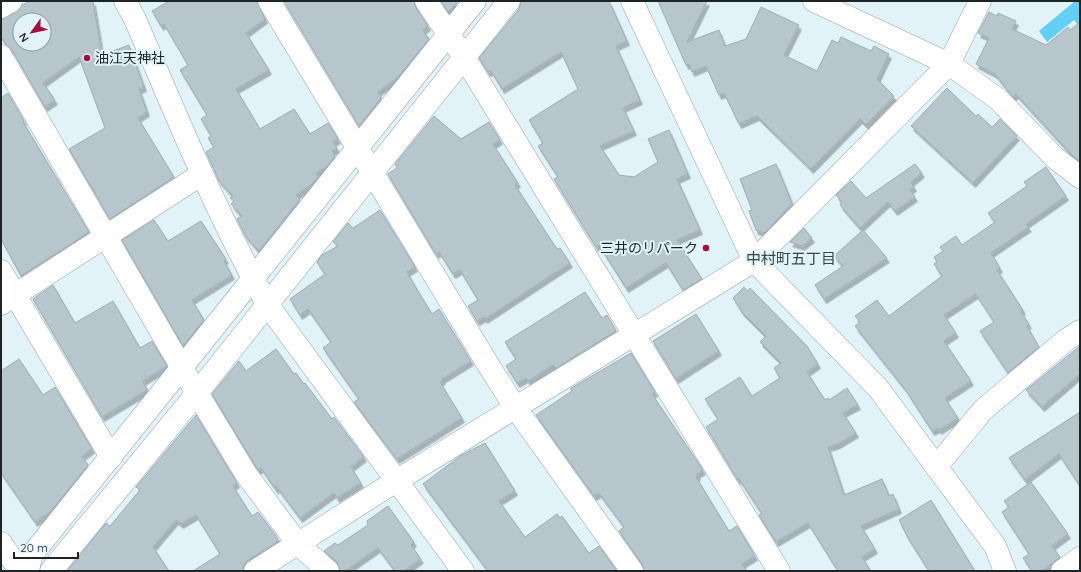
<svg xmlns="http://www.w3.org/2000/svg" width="1081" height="572" font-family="Quicksand,'Noto Sans JP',sans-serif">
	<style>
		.green { fill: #62cff4 }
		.building { fill: #b6c6cc; stroke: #9dadb3; fill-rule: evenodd; filter: url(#shadow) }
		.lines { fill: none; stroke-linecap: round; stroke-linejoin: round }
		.minor-casing { stroke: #94a4aa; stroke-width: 23 }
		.tertiary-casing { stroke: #94a4aa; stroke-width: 23 }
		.minor { stroke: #fff; stroke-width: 22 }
		.tertiary { stroke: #fff; stroke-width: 22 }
		.poi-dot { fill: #a60e3f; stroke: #e1f2f8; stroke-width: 1.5 }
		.labels { text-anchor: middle; stroke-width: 4; stroke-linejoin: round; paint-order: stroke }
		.poi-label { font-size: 14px; fill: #1e2426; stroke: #e1f2f8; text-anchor: start }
		.neighbourhood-label { font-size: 15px; fill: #39474c; stroke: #e1f2f8 }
	</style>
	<defs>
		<filter id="shadow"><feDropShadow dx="2.5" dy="4.5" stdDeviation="0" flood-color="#0004"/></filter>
	</defs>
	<rect width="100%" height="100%" fill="#e1f2f8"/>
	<path class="green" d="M1075 1H1080V27L1074 20 1047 42 1039 31Z"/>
	<g class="building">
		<path d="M30 1H93L102 55 129 45 144 87 139 89 147 112 138 118 174 177 110 219 69 149 105 128 79 57 43 83 55 100 45 107 12 50 6 45 1 37V19L17 12 22 5ZM20 20H44V44H20Z"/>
		<path d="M169 1H257L265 19 246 33 269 70 236 89 260 129 294 109 310 134 328 123 338 139 333 142 337 148 332 151 335 156 327 166 316 173 318 177 312 184 296 195 300 199 259 251 246 237 237 219 242 216 231 204 234 201 230 198 233 196 219 181 206 152 214 147 208 138 211 136 201 119 207 115 180 70 188 65 164 24 161 26 152 11Z"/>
		<path d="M284 1H414L416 8 428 26 423 30 429 39 398 77 378 92 381 98 359 126Z"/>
		<path d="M441 1H459L448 12Z"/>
		<path d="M521 1H609L627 41 616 46 640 100 623 108 634 131 600 146 619 175 634 177 658 162 648 139 669 130 688 174 677 179 700 230 677 240 702 279 683 290 666 263 626 288 599 245 596 247 554 179 558 177 538 146 543 143 529 120 578 89 561 52 502 89 491 71 488 72 479 58 519 9Z"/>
		<path d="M658 1H707L687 42 719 30 725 46 746 39 761 7 799 25 784 55 817 71 832 40 838 43 841 37 871 51 874 46 889 54 877 79 894 96 866 125 860 119 811 169 757 116 739 124 724 93 719 95 706 66 692 72 689 64 686 65Z"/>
		<path d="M989 12 997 16 998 13 1016 21 1012 29 1046 45 1068 27 1070 30 1080 22V161L1072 155 1016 94 1013 97 995 74 976 64 989 38 978 33Z"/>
		<path d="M947 88 976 116 978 114 992 127 1000 119 1017 136 973 183 911 126Z"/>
		<path d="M8 93 24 121 23 122 89 232 21 276 1 239V98Z"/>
		<path d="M434 116 461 139 489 122 500 140 493 144 518 183 515 185 557 249 560 248 570 263 485 319 484 317 477 321 468 306 478 300 460 270 453 274 439 252 436 254 388 174 397 168 395 164Z"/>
		<path d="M776 164 792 203 765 233 756 230 749 211 752 210 740 179Z"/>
		<path d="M915 164 922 173 911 182 914 187 910 190 915 197 895 211 888 202 860 228 840 205 842 202 836 195 851 181 866 198Z"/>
		<path d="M1046 167 1066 196 1026 224 1029 227 991 253 1000 268 997 270 1023 310 1021 312 1029 324 1027 326 1039 347 1008 373 980 331 994 322 976 294 944 315 956 333 944 341 971 381 945 398 958 418 939 430 938 428 932 431 905 389 855 326 860 322 855 316 877 300 889 316 942 276 934 264 937 262 934 257 943 251 940 247 956 236 962 245 995 222 988 213 1027 186 1024 182Z"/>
		<path d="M380 210 415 267 407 272 415 286 432 314 439 309 471 361 442 379 443 380 440 382 462 418 397 459 354 402 359 399 323 348 331 342 308 309 300 315 290 299 325 274 317 262 322 255 338 246 333 242 348 223 353 228Z"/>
		<path d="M154 220 168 241 201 221 226 259 224 261 232 275 192 300 204 320 183 346 122 240Z"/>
		<path d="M804 228 812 238 802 246 790 242Z"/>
		<path d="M863 230 887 258 824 299 815 285 843 266 834 256Z"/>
		<path d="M53 285 75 323 113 301 140 348 152 341 167 366 143 381 147 390 102 417 33 299Z"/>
		<path d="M744 287 747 291 750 288 807 346 818 364 807 372 825 400 828 398 829 400 847 388 858 405 843 413 856 433 838 444 828 447 844 495 882 479 889 496 893 494 899 509 861 526 875 549 862 557 871 571H838L808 523 776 542 759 515 762 514 739 479 738 480 706 427 718 419 705 399 740 377 752 396 780 378 774 368 781 363 760 342 766 336 742 312 733 298Z"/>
		<path d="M585 292 602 318 607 315 616 331 556 368 553 365 528 381 526 378 517 383 506 366 516 359 505 342Z"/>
		<path d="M696 314 719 351 676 379 653 341Z"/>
		<path d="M1080 346V374L1042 407 1026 390Z"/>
		<path d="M276 349 294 374 296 373 304 384 305 383 332 419 334 417 364 457 351 467 361 483 337 498 334 493 300 518 276 486V490L261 468 258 470 256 467 212 394 239 361 246 371Z"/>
		<path d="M631 353 655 392 652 394 703 470 697 474 698 476 696 477 729 531 737 526 755 556 742 564 747 571H644L642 564 619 531 624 527 599 493 594 496 536 415 572 391 570 389Z"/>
		<path d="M19 359 43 395 55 387 92 449 82 456 88 465 51 511 35 522 1 473V371Z"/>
		<path d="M1080 412V486L1059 454 1025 480 1009 458Z"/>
		<path d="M196 415 237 483 233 486 252 516 258 512 277 537V542L248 560 244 565 243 571H193L220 554 196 515 181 524 176 520 153 547 169 571H67L106 523 110 526 140 490 136 487Z"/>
		<path d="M485 443 515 491 499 501 525 537 557 514 560 518 562 516 589 553 599 546 617 571H488L423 484 460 456Z"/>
		<path d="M1031 482 1068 534 1052 546 1060 557 1042 571H1032L1023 558 1029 554 1002 512 1009 507 1004 501Z"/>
		<path d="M931 500 975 571H929L908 538 899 520Z"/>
		<path d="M388 506 414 542 411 545 421 559 404 571H395L378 548 345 571H340L337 562 324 551 335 543 338 545 368 525 367 521Z"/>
	</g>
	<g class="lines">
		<g class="minor-casing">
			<g id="minor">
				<path d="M125 1 135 19C176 115 216 213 267 304L463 571"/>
				<path d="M269 1 492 371 515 407 632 571"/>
				<path d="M426 1 464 57 779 571"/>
				<path d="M814 1 949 64 998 99 1055 158 1080 177"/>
				<path d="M1 7 11 1"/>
				<path d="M1 56 182 368 246 474 298 544 328 571"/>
				<path d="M1 271 111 457"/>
				<path d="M1 304 202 174"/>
				<path d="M936 467 983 410 1066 340 1080 331"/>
				<path d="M28 571 31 556 475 1"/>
				<path d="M51 571 197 393 509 1"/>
				<path d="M255 571 396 481 754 261 949 64 980 1"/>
				<path d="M1062 571 1080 558"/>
			</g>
		</g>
		<g class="tertiary-casing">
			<g id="tertiary">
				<path d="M632 1 754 261 878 388 995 546 1005 571"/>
				<path d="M1 543 20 571"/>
			</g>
		</g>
		<use href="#minor" class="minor"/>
		<use href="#tertiary" class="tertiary"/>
	</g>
	<g class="poi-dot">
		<circle cx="87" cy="58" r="4"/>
		<circle cx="706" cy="248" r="4"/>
	</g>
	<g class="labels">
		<g class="poi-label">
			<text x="95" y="63">油江天神社</text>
			<text x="698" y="253" text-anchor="end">三井のリパーク</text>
		</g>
		<g class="neighbourhood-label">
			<text x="791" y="264">中村町五丁目</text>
		</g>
	</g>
	<rect width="1081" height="572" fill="none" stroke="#1e2426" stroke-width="4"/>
	<g transform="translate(32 32) rotate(237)"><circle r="19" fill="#e1f2f8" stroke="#93a0a4"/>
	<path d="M0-3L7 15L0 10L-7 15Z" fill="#a60e3f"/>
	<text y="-6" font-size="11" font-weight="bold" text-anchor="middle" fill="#1e2426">N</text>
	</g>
	<path d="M14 552v6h64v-6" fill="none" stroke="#1e2426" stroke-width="2"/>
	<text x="20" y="552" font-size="12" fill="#1e2426" stroke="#e1f2f8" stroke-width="3" paint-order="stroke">20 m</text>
</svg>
